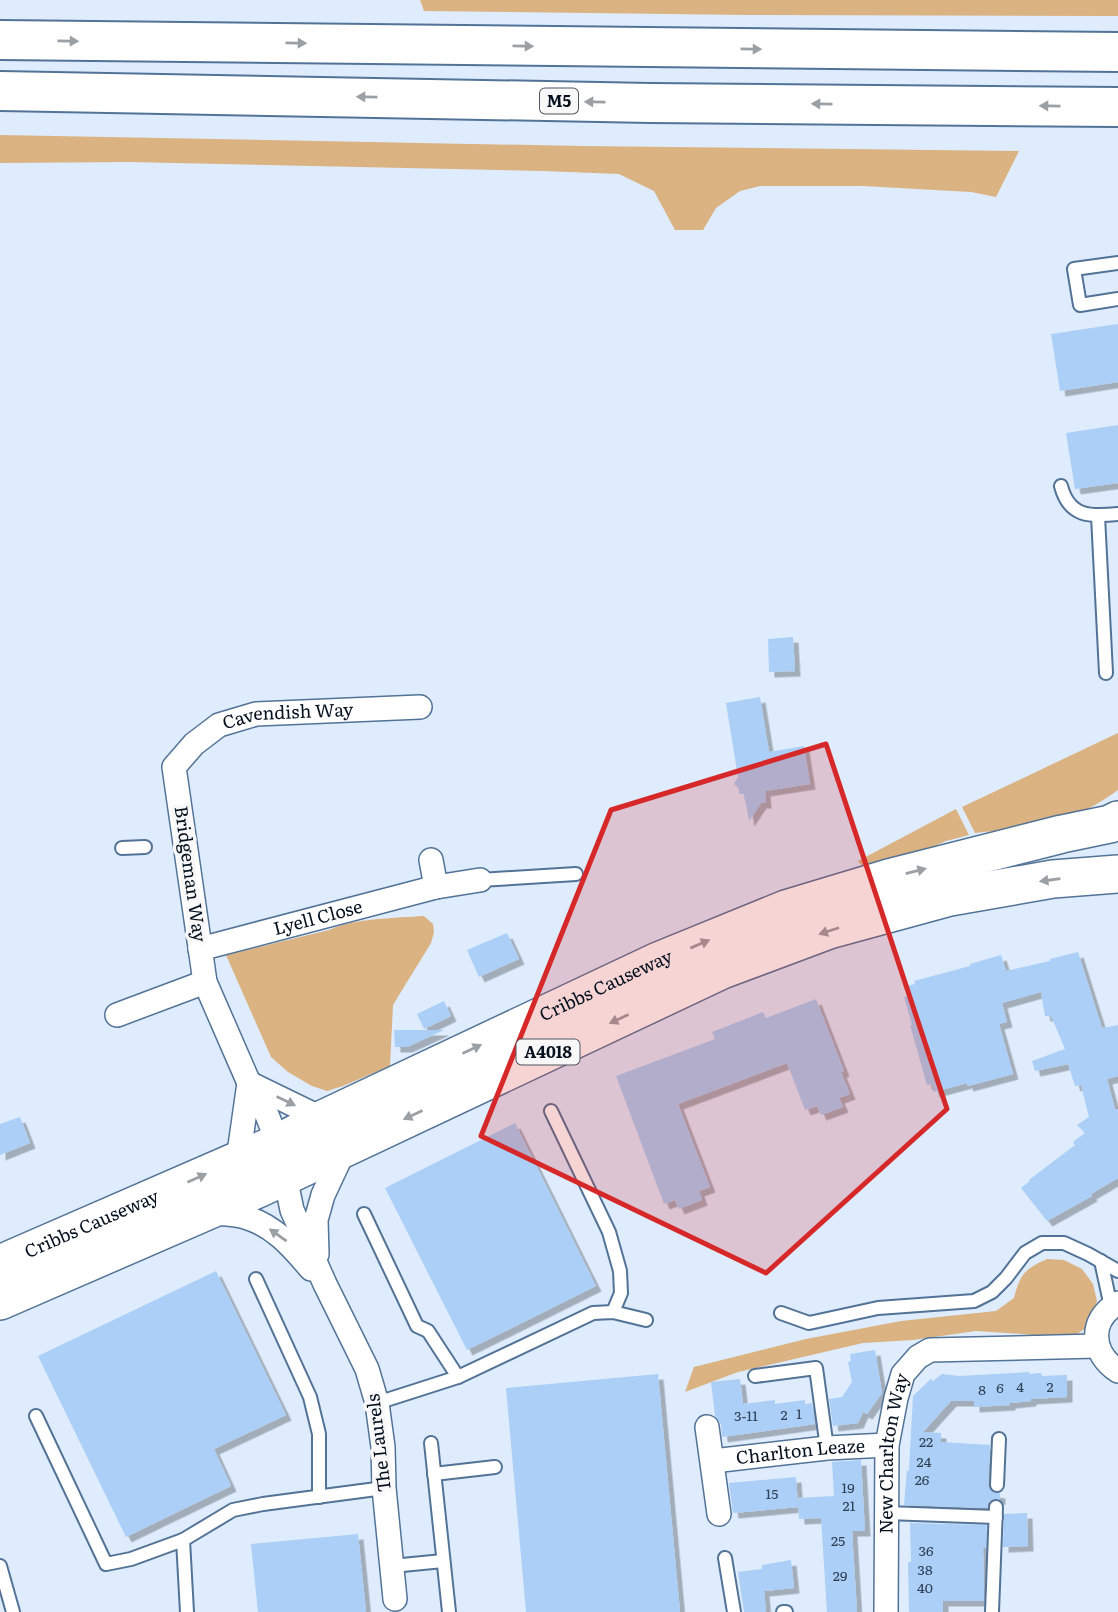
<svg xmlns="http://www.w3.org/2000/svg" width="1118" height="1612" font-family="Literata,serif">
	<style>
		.green { fill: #dbb281 }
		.building { fill: #abcff6; filter: url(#shadow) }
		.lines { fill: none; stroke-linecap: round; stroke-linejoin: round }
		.service-casing { stroke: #537396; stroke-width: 16 }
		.minor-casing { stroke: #537396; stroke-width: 26 }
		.primary-casing { stroke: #537396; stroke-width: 40 }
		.motorway-casing { stroke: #537396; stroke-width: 42 }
		.service { stroke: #fff; stroke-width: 12 }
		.minor { stroke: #fff; stroke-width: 23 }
		.primary { stroke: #fff; stroke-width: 37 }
		.motorway { stroke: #fff; stroke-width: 38 }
		.oneway { fill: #9ba0a5 }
		.marked { fill: #d62828; fill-opacity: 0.2; stroke: #d62828; stroke-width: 5; stroke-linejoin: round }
		.labels { text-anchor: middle; stroke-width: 7; stroke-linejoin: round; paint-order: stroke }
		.number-label { font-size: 14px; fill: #2e4055 }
		.shield { fill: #f8f8f8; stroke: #4e5660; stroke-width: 2 }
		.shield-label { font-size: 16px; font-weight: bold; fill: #05111f }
		.street-label { font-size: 18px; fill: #05111f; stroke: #f8f8f8 }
	</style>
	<defs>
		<filter id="shadow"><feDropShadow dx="5.5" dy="5.5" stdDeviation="0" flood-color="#0004"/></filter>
	</defs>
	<rect width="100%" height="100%" fill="#deecfd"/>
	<g class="green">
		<path d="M396 0H1118V16L747 15 424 11 420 0Z"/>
		<path d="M0 135 582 146 1019 151 996 197 971 192 863 186H760L740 191 716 208 703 230H675L654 191 619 174 544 171 129 162 0 163Z"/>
		<path d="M1118 733V790C1089 812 1055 825 1018 830 1004 831 989 831 975 833L962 807Z"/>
		<path d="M956 809 969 835 946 841 881 870 865 869 858 861Z"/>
		<path d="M424 916 433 924 434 932 431 943 393 1005 390 1066 343 1086 327 1091 312 1086 288 1072 271 1057 226 955 329 930C355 918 396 918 424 916Z"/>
		<path d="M1047 1259 1064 1260 1082 1269 1093 1284 1097 1301 1091 1321 1086 1328 1077 1334 1055 1338 1024 1334 976 1331 913 1340 863 1343 738 1372 685 1392 694 1367 806 1339 901 1321 996 1311 1014 1298C1020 1274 1025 1269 1047 1259Z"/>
	</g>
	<g class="building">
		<path d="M1118 324V382L1060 391 1051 334Z"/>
		<path d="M1118 425V483L1075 489 1066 433Z"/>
		<path d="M793 637 795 671 769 672 768 639Z"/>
		<path d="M760 697 769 752 804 746 810 784 765 791 766 803H761L749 821 744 794H739V789L734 784 738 777 726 703Z"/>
		<path d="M507 933 519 959 479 977 467 950Z"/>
		<path d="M1078 952 1102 1028 1118 1025V1076L1107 1079 1115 1109H1118V1178L1091 1194 1092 1196 1047 1221 1021 1188 1030 1181 1029 1180 1075 1145 1073 1142 1085 1133 1077 1125 1089 1117 1081 1085 1075 1086 1068 1064 1035 1071 1032 1061 1065 1049 1051 1016H1045L1041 992 1002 1003 1007 1022 999 1024 1013 1074 968 1086 967 1083 934 1092 932 1084 927 1085 910 1025H912L904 997 909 996 907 986 915 984 914 981 970 966V964L1001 955 1006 971 1050 961V959Z"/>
		<path d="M816 999 844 1071 841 1072 850 1094 839 1098 843 1107 821 1115 817 1106 805 1110 787 1063 678 1104 710 1187 699 1191 702 1200 679 1209 675 1200 664 1204 616 1076 715 1039 712 1032 763 1012 766 1018Z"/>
		<path d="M444 1001 451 1016 424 1029 417 1014Z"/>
		<path d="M394 1030H444L407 1047H395Z"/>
		<path d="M20 1117 30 1143 0 1155V1124Z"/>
		<path d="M515 1123 596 1286 467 1350 385 1188Z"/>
		<path d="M216 1271 286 1415 214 1449 231 1486 126 1537 38 1356Z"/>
		<path d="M875 1350 882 1393 867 1414 863 1412 858 1423 833 1426 829 1399 842 1397 852 1382 848 1362 851 1361 850 1354Z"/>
		<path d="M1029 1372V1374L1041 1373 1042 1376 1067 1375V1397L1031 1399V1401L1010 1403V1405L974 1407V1401H951L923 1432 941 1433V1442L990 1445 988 1485 992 1492 1000 1493V1499L991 1500 988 1503 987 1508 904 1505 907 1470 909 1471 910 1451 913 1396 931 1379 933 1381 942 1374 959 1376Z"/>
		<path d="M658 1374 680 1612H526L506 1388Z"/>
		<path d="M740 1379 743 1404 775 1400V1404L805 1400V1404L812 1403 815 1424 722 1437 721 1424 715 1416 711 1382Z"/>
		<path d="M861 1460 865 1531H852L857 1612H827L821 1518 799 1519 798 1498 834 1496 832 1462Z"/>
		<path d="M796 1477 798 1507 733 1513 729 1483Z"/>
		<path d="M1027 1513 1028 1546 1003 1547 1004 1514Z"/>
		<path d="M910 1523 987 1525 986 1548H983L984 1601H943V1612H909L908 1562H911Z"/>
		<path d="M358 1534 366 1612H258L251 1544Z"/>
		<path d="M791 1560 794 1588 764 1591 766 1612H744L738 1572 762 1569V1565Z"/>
	</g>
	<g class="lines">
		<g class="service-casing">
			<g id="service">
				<path d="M1118 263 1074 269 1080 305 1118 299"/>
				<path d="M1061 486C1069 517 1090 517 1118 514"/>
				<path d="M1098 516 1106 673"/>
				<path d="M122 848 145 847"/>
				<path d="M480 880 576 874"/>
				<path d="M551 1111 609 1232 620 1271 621 1293 613 1312"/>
				<path d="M364 1214 417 1326 428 1331 458 1377"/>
				<path d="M1101 1261 1111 1307"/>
				<path d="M256 1279 310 1397 319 1434V1497"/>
				<path d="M781 1313 809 1323 878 1308 974 1301 992 1292 1006 1278 1025 1253 1042 1243H1064L1088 1254 1118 1271"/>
				<path d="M755 1376 816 1368 827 1448"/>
				<path d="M377 1403 458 1377 593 1313 613 1312 646 1320"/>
				<path d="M36 1416 106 1564 131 1559 183 1540 233 1510 263 1504 384 1488"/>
				<path d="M431 1443 449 1612"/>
				<path d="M434 1474 495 1467"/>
				<path d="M997 1485 999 1439"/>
				<path d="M887 1513 996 1517"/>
				<path d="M183 1540 187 1612"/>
				<path d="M725 1558 734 1612"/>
				<path d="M0 1566 13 1612"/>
				<path d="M392 1566 443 1561"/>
				<path d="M783 1612H786"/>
				<path d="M992 1612 996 1507"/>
			</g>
		</g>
		<g class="minor-casing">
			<g id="minor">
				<path d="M431 860 436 887"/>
				<path id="s1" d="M200 949 436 887 480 880"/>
				<path d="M117 1015 205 982"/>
				<path d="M249 1083 323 1119"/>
				<path d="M236 1161 239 1153 249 1083"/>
				<path d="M211 1213C222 1214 234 1214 245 1217 275 1226 292 1247 311 1269"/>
				<path d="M317 1254 316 1220 323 1195 345 1148"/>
				<path d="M1118 1303C1088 1320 1091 1353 1118 1371"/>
				<path d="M707 1427 719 1514"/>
				<path id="s2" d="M713 1461 827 1448 887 1445"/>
				<path id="s3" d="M395 1599 384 1488 383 1447 377 1403 367 1369 325 1284 292 1210 278 1143 267 1115 249 1083 205 982 174 767 194 744 219 725 256 714 420 707"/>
				<path id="s4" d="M886 1612 887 1445 896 1398 903 1374 918 1357 930 1350 1097 1346"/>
			</g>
		</g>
		<g class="primary-casing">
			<g id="primary">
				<path id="s5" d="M0 1264 278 1143 323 1119 656 962 786 909 889 878 1062 834 1110 824 1118 820"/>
				<path d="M0 1301 260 1188 722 970 829 930 950 897 1053 879 1118 874"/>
			</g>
		</g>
		<g class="motorway-casing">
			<g id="motorway">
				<path d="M0 40 1118 52"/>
				<path d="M0 91 651 103 1118 107"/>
			</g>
		</g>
		<use href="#service" class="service"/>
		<use href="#minor" class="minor"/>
		<use href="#primary" class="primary"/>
		<use href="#motorway" class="motorway"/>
	</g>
	<defs><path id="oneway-solid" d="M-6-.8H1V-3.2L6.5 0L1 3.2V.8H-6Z" transform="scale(1.75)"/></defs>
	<g class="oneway">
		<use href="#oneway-solid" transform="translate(68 41) rotate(1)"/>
		<use href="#oneway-solid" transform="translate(296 43) rotate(1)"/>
		<use href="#oneway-solid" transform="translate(523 46) rotate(1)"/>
		<use href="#oneway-solid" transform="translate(751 49) rotate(1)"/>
		<use href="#oneway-solid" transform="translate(367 97) rotate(-179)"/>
		<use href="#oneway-solid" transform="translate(595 102) rotate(-179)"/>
		<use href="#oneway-solid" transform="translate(822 104) rotate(-179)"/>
		<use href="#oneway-solid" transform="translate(1050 106) rotate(-179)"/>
		<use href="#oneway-solid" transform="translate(916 871) rotate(-14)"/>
		<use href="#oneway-solid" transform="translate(1050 880) rotate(172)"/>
		<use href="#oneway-solid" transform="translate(829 931) rotate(162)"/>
		<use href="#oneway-solid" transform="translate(700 944) rotate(-23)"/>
		<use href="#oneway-solid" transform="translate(619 1019) rotate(155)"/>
		<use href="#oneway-solid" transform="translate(472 1049) rotate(-25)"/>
		<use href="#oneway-solid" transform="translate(286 1101) rotate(26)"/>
		<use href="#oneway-solid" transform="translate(413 1115) rotate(155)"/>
		<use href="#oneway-solid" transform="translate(197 1178) rotate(-24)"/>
		<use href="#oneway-solid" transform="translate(278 1235) rotate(-145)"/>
	</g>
	<path class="marked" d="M826 744 947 1109 766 1273 481 1136 611 810Z"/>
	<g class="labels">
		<g class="number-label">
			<text x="1020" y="1392">4</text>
			<text x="1050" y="1392">2</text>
			<text x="1000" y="1393">6</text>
			<text x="982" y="1395">8</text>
			<text x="799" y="1419">1</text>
			<text x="784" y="1420">2</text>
			<text x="746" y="1421">3-11</text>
			<text x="926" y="1447">22</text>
			<text x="924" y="1467">24</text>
			<text x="922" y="1485">26</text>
			<text x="848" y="1493">19</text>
			<text x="772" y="1499">15</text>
			<text x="849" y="1511">21</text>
			<text x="838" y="1546">25</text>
			<text x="926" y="1556">36</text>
			<text x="925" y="1575">38</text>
			<text x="840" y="1581">29</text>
			<text x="925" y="1593">40</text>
		</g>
		<g class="shield">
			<rect x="540" y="88.5" width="38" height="25" rx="5"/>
			<rect x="516.5" y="1039.5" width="63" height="25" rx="5"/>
		</g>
		<g class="shield-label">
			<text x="559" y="107">M5</text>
			<text x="548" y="1058">A4018</text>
		</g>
		<g class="street-label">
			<text dy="6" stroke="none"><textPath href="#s3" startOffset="1003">Cavendish Way</textPath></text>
			<text transform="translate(190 874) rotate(82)" y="6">Bridgeman Way</text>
			<text dy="6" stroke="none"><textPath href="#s1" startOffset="122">Lyell Close</textPath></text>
			<text dy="6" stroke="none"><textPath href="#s5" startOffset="667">Cribbs Causeway</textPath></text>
			<text dy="6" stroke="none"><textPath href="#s5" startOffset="100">Cribbs Causeway</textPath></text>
			<text transform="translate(379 1443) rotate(-97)" y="6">The Laurels</text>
			<text dy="6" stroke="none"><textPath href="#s2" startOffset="88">Charlton Leaze</textPath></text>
			<text dy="6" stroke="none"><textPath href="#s4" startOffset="159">New Charlton Way</textPath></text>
		</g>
	</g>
</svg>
